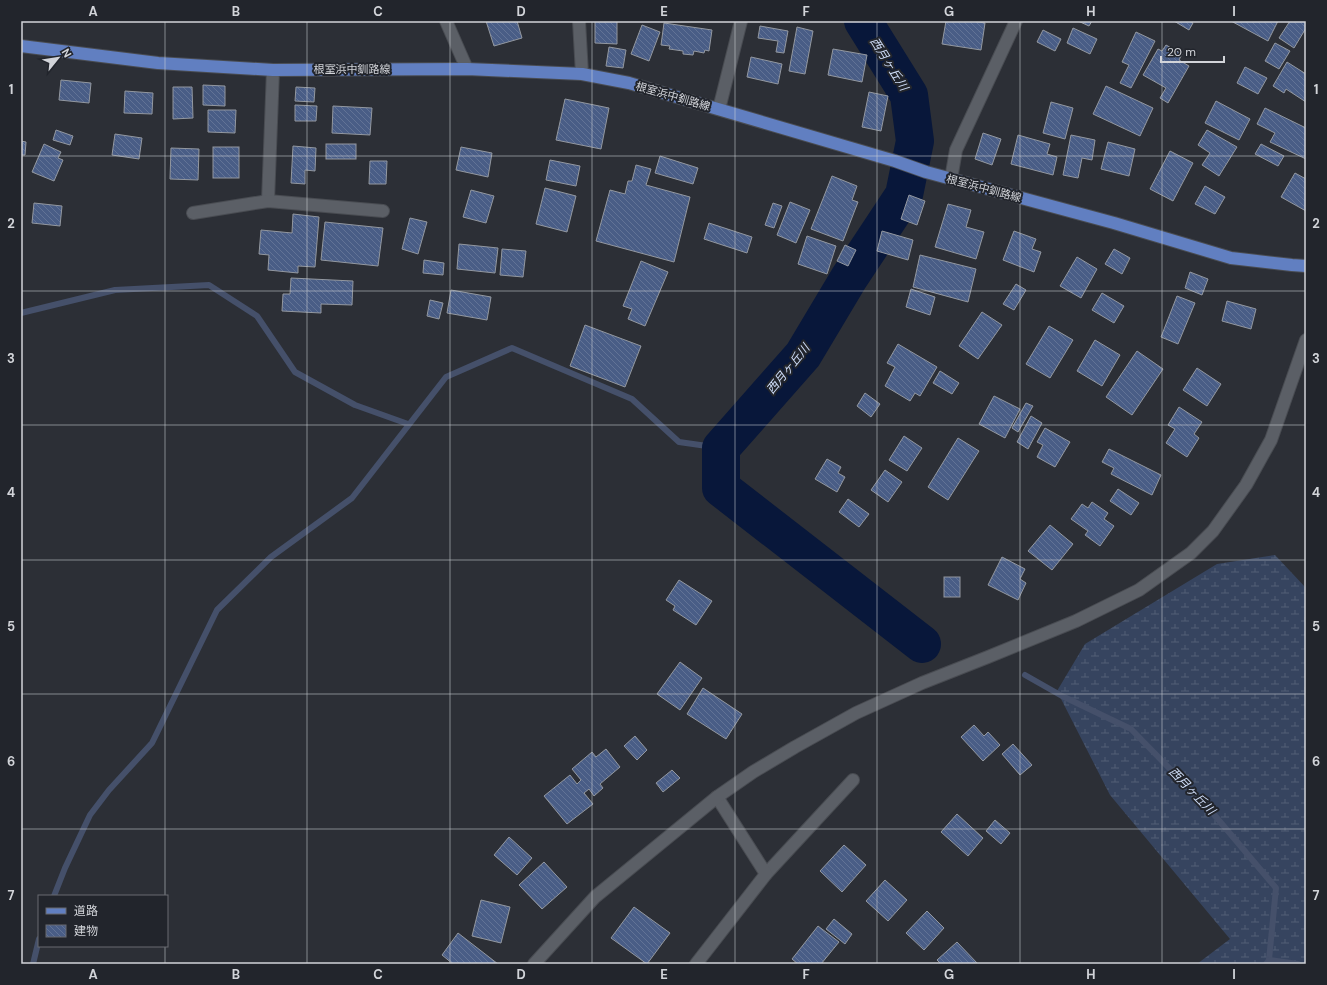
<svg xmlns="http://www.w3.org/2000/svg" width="1327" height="985" font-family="'DM Sans','Noto Sans JP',sans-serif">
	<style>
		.wetland { fill: url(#wetland-marsh) }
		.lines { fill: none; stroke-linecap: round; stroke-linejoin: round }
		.stream { stroke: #45506a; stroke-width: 6 }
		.river { stroke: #08173a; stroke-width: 38 }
		.building { fill: url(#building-back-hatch); stroke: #9398a0 }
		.street-casing { stroke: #494c52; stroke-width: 14 }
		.secondary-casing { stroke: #494c52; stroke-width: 14 }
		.primary-casing { stroke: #494c52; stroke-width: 14 }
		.street { stroke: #5b5f66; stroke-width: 12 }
		.secondary { stroke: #5b5f66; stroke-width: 12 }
		.primary { stroke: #617fc1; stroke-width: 12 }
		.grid { fill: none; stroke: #d2d4d9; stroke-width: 1; stroke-opacity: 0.55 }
		.labels { text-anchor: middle; stroke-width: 4; stroke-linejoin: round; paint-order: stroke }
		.street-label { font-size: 11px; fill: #d2d4d9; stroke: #22252c }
		.water-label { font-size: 12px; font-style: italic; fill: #cedcf7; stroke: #22252c }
		.neatline { fill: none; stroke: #d2d4d9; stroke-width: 1.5 }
		.grid-label { font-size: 13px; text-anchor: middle; font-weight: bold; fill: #d2d4d9 }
	</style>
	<defs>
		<pattern id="wetland-marsh" width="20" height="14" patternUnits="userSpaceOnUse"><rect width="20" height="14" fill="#36445f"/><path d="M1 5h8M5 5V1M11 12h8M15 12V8" fill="none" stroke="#525e75"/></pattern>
		<pattern id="building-back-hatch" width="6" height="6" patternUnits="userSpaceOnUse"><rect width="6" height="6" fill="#495d86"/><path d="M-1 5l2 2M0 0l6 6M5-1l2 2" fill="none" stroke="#627396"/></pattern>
	</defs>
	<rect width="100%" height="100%" fill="#2c2f36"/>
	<path class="wetland" d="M1275 555 1306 588V964H1197L1230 939 1110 795 1057 691 1085 644 1217 564Z"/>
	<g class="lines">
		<g class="stream">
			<path d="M21 313 115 290 209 285 257 316 295 372 355 405 408 424"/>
			<path d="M1025 675 1062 696 1131 729 1211 811 1276 888 1269 960 1266 964"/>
			<path d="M54 896 65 868 90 815 109 790 152 743 217 610 271 557 352 498 446 377 512 348 632 399 679 442 721 448"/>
			<path d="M1269 960 1298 964"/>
			<path d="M33 964 39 939"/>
		</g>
		<path class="river" d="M863 21 909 95 915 141 904 195 849 278 803 355 721 448V488L922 644"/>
	</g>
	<g class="building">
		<path d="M486 21H517L522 38 494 46Z"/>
		<path d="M595 21H617V44L595 43Z"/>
		<path d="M946 21H972L985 23 981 50 942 44Z"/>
		<path d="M1078 21H1092L1089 26Z"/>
		<path d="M1174 21H1189L1193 23 1189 30Z"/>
		<path d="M1231 21H1278L1268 41Z"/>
		<path d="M1290 21H1306V28L1294 48 1279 38Z"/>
		<path d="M664 23 712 30 709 51 705 50 704 53 694 51 693 55 683 54V51L669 49 670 46 661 45Z"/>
		<path d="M642 25 660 32 649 61 631 54Z"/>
		<path d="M760 26 788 31 784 53 776 52 778 41 758 38Z"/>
		<path d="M797 27 813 31 805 74 789 71Z"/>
		<path d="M1073 28 1097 39 1090 54 1067 43Z"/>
		<path d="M1043 30 1061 39 1055 51 1037 42Z"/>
		<path d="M1136 32 1155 41 1131 88 1120 83 1129 65 1122 62Z"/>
		<path d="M1275 43 1290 51 1279 69 1265 61Z"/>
		<path d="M1166 45 1182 54 1179 60 1189 66 1168 103 1160 98 1166 88 1143 75 1158 49 1162 51Z"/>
		<path d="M609 47 626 50 623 68 606 66Z"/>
		<path d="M833 49 867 55 862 82 828 75Z"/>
		<path d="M751 57 782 64 778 84 747 77Z"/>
		<path d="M1287 62 1306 74V102L1286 89 1284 93 1273 86Z"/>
		<path d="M1245 67 1267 78 1258 94 1237 83Z"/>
		<path d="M61 80 91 83 89 103 59 100Z"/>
		<path d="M203 85 225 86V106L203 105Z"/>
		<path d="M1106 86 1153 108 1140 136 1093 114Z"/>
		<path d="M173 87H192L193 118 173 119Z"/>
		<path d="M296 87 315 88 314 102 295 101Z"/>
		<path d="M125 91 153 93 152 114 124 113Z"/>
		<path d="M869 92 888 96 881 131 862 127Z"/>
		<path d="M565 99 609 108 601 149 556 140Z"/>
		<path d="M1216 101 1250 119 1239 140 1205 123Z"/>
		<path d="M1051 102 1073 108 1065 139 1043 133Z"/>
		<path d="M295 105 317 106 316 121H295Z"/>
		<path d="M333 106 372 108 370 135 332 133Z"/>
		<path d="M1265 108 1306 128V159L1270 142 1275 133 1257 124Z"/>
		<path d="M208 110H236L235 133 208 132Z"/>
		<path d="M56 130 73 136 70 145 53 140Z"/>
		<path d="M1207 130 1237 147 1219 176 1202 165 1210 153 1198 145Z"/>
		<path d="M983 133 1001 139 992 165 975 159Z"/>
		<path d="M115 134 142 138 139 159 112 155Z"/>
		<path d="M1018 135 1050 144 1047 154 1057 157 1053 175 1011 164Z"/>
		<path d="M1071 135 1095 140 1092 160 1082 158 1078 178 1063 175Z"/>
		<path d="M21 141 26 142 25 155H21Z"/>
		<path d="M1108 142 1135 149 1129 176 1101 169Z"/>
		<path d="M44 144 61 152 58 158 63 160 54 181 32 172Z"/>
		<rect x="326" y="144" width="30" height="15"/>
		<path d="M1261 144 1284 156 1278 166 1255 154Z"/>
		<path d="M293 146 316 148 315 171 305 170V184L291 183Z"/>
		<rect x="213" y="147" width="26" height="31"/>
		<path d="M461 147 492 153 488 177 456 170Z"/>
		<path d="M171 148 199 149 198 180 170 179Z"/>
		<path d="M1170 151 1193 163 1173 201 1150 189Z"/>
		<path d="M660 156 698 168 693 184 655 173Z"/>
		<path d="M550 160 580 166 576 186 546 180Z"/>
		<path d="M370 161H387L386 184H369Z"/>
		<path d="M636 165 651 169 646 185 690 197 674 262 596 241 610 190 625 194 628 181H632Z"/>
		<path d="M1295 173 1306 179V211L1281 197Z"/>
		<path d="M832 176 857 186 852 200 858 202 843 241 811 229Z"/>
		<path d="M1205 186 1225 197 1215 214 1195 204Z"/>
		<path d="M545 188 576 196 567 232 536 224Z"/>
		<path d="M471 190 494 196 486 223 463 217Z"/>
		<path d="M909 195 925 201 917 225 901 219Z"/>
		<path d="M790 202 810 210 796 243 777 235Z"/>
		<path d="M34 203 62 206 60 226 32 223Z"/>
		<path d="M773 203 782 206 774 228 765 225Z"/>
		<path d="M948 204 971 210 966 227 984 232 976 259 935 247Z"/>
		<path d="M293 214 319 217 315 267 298 266V273L268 270 269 255 259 254 261 230 292 233Z"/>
		<path d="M410 218 427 222 418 254 402 249Z"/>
		<path d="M325 222 383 228 378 266 321 260Z"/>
		<path d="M709 223 752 237 747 253 704 239Z"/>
		<path d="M882 231 913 240 908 260 877 251Z"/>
		<path d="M1014 231 1036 239 1032 249 1041 252 1034 272 1003 260Z"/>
		<path d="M807 236 836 246 827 274 798 264Z"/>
		<path d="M459 244 498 248 495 273 457 269Z"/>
		<path d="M845 245 856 250 848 266 837 261Z"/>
		<path d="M502 249 526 251 523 277 500 275Z"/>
		<path d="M1114 249 1130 258 1122 274 1105 264Z"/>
		<path d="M920 255 976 269 968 302 913 287Z"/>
		<path d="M1077 257 1097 269 1081 298 1060 286Z"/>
		<path d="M424 260 444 263 443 275 423 273Z"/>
		<path d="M641 261 668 272 645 326 628 319 632 309 623 306Z"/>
		<path d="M1190 272 1208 279 1202 295 1185 288Z"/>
		<path d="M291 278 353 281 352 305 321 304V313L282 311 283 294H290Z"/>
		<path d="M1016 284 1026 290 1014 310 1003 304Z"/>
		<path d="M911 289 935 297 930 315 906 307Z"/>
		<path d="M451 290 491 297 487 320 447 313Z"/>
		<path d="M1102 293 1124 306 1114 323 1092 310Z"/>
		<path d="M1177 296 1195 303 1178 344 1161 337Z"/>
		<path d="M430 300 443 303 439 319 427 316Z"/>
		<path d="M1227 301 1256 309 1251 329 1222 321Z"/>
		<path d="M982 312 1002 325 978 359 959 346Z"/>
		<path d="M585 325 641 346 625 387 570 366Z"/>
		<path d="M1049 326 1073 340 1050 378 1026 364Z"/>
		<path d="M1095 340 1120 355 1102 386 1077 371Z"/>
		<path d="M898 344 937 367 920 396 915 393 910 401 885 386 895 367 887 363Z"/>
		<path d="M1137 351 1163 369 1132 415 1106 397Z"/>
		<path d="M1197 368 1221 384 1207 406 1183 390Z"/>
		<path d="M940 371 959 383 952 394 933 383Z"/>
		<path d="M865 393 880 404 871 417 857 406Z"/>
		<path d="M994 396 1020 409 1005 438 979 424Z"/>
		<path d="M1026 403 1033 406 1018 432 1012 428Z"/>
		<path d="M1179 407 1202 422 1194 434 1199 438 1187 457 1166 443 1175 429 1168 425Z"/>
		<path d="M1031 416 1042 423 1028 449 1017 442Z"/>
		<path d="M1045 428 1070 442 1055 467 1037 457 1043 445 1037 442Z"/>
		<path d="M904 436 922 448 907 471 889 460Z"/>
		<path d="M958 438 979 451 948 500 928 487Z"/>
		<path d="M1109 449 1161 475 1152 495 1111 474 1114 468 1102 462Z"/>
		<path d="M827 459 841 467 838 473 845 477 837 492 815 479Z"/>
		<path d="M885 470 902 482 888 502 871 490Z"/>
		<path d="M1118 489 1139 503 1131 515 1110 501Z"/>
		<path d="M848 499 869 514 859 527 839 512Z"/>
		<path d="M1092 502 1108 513 1104 519 1114 526 1100 546 1085 535 1088 531 1071 519 1082 504 1088 508Z"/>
		<path d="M1050 525 1073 544 1052 570 1028 551Z"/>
		<path d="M1002 557 1025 569 1020 579 1026 583 1018 600 988 585Z"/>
		<rect x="944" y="577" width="16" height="20"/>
		<path d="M679 580 712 601 696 625 673 610 675 606 666 600Z"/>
		<path d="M680 662 702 678 680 710 657 694Z"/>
		<path d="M703 688 742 714 726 739 687 714Z"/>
		<path d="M974 725 984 736 988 732 1000 745 983 761 961 737Z"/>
		<path d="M635 736 647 750 637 760 624 746Z"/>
		<path d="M1013 744 1032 765 1020 775 1002 754Z"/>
		<path d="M606 749 620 767 600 784 603 788 594 796 589 789 584 793 593 804 567 824 544 796 570 775 577 784 581 780 572 769 592 752 596 757Z"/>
		<path d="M672 770 680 778 663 792 656 783Z"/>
		<path d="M957 814 983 838 968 856 941 832Z"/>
		<path d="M995 820 1010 833 1001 844 986 831Z"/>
		<path d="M509 837 532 858 517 875 494 855Z"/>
		<path d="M844 845 866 865 842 892 820 871Z"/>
		<path d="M544 862 567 887 542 909 519 885Z"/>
		<path d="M885 880 907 900 888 921 866 901Z"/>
		<path d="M481 900 510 907 501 943 472 936Z"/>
		<path d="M634 907 670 933 647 964 611 938Z"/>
		<path d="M927 911 944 928 924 950 906 933Z"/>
		<path d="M834 919 852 934 845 944 826 929Z"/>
		<path d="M818 926 839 942 821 964H798L792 959Z"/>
		<path d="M458 933 498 964H453L442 955Z"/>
		<path d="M957 942 978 964H941L937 960Z"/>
	</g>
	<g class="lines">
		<g class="street-casing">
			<g id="street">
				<path d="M446 21 467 69"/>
				<path d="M579 21 582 74"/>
				<path d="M719 109 741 21"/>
				<path d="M951 179 956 150 1016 21"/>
				<path d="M268 201 273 70"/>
				<path d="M193 213 268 201 383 211"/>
				<path d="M766 874 853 780"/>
				<path d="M696 964 766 874 717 797"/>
			</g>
		</g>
		<g class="secondary-casing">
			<path id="secondary" d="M534 964 595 897 717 797 753 772 795 747 856 713 922 683 988 657 1076 621 1139 590 1191 553 1213 531 1246 485 1271 440 1306 340"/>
		</g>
		<g class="primary-casing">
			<path id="primary" d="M21 46 158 63 273 70 467 69 582 74 629 83 895 161 926 172 1114 223 1231 258 1292 265 1306 266"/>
		</g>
		<use href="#street" class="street"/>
		<use href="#secondary" class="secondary"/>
		<use href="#primary" class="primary"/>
	</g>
	<path class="grid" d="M165 21V896M307 21V964M450 21V964M592 21V964M735 21V964M877 21V964M1020 21V964M1162 21V964M21 156H1306M21 291H1306M21 425H1306M21 560H1306M21 694H1306M21 829H1306M165 946V964"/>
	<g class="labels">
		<g class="street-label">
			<text x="352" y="73">根室浜中釧路線</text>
			<text transform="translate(673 96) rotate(16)" y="4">根室浜中釧路線</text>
			<text transform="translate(984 188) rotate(15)" y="4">根室浜中釧路線</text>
		</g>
		<g class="water-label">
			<text transform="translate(889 64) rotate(58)" y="4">西月ヶ丘川</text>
			<text transform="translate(788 369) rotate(-51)" y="4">西月ヶ丘川</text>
			<text transform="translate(1192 791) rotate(46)" y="4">西月ヶ丘川</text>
		</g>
	</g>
	<rect width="1327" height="985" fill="none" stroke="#22252c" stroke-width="44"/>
	<rect x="38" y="895" width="130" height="52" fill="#22252c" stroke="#686b71"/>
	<rect x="46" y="908" width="20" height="6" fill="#617fc1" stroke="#686b71"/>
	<text x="74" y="915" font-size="12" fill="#d2d4d9">道路</text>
	<rect x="46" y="925" width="20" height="12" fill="url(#building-back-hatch)" stroke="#686b71"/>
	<text x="74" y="935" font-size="12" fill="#d2d4d9">建物</text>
	<g transform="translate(58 58) rotate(60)" stroke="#22252c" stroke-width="3" paint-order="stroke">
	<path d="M0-3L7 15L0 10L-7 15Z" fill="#d2d4d9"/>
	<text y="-6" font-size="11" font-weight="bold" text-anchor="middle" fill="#d2d4d9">N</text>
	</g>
	<path d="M1161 56v6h63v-6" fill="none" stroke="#d2d4d9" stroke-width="2"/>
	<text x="1167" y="56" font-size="12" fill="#d2d4d9" stroke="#22252c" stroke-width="3" paint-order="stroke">20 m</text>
	<rect x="22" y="22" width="1283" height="941" class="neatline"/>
	<g class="grid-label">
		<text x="93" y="16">A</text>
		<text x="236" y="16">B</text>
		<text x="378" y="16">C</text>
		<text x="521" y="16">D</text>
		<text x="664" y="16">E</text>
		<text x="806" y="16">F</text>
		<text x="949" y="16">G</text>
		<text x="1091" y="16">H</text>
		<text x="1234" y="16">I</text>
		<text x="11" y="94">1</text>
		<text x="1316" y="94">1</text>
		<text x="11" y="228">2</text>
		<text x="1316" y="228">2</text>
		<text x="11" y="363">3</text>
		<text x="1316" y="363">3</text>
		<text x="11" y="497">4</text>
		<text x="1316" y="497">4</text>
		<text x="11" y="631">5</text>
		<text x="1316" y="631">5</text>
		<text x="11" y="766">6</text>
		<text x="1316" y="766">6</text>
		<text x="11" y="900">7</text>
		<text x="1316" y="900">7</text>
		<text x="93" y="979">A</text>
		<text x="236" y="979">B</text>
		<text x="378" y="979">C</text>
		<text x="521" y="979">D</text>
		<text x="664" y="979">E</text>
		<text x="806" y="979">F</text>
		<text x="949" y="979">G</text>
		<text x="1091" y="979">H</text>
		<text x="1234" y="979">I</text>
	</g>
</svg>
